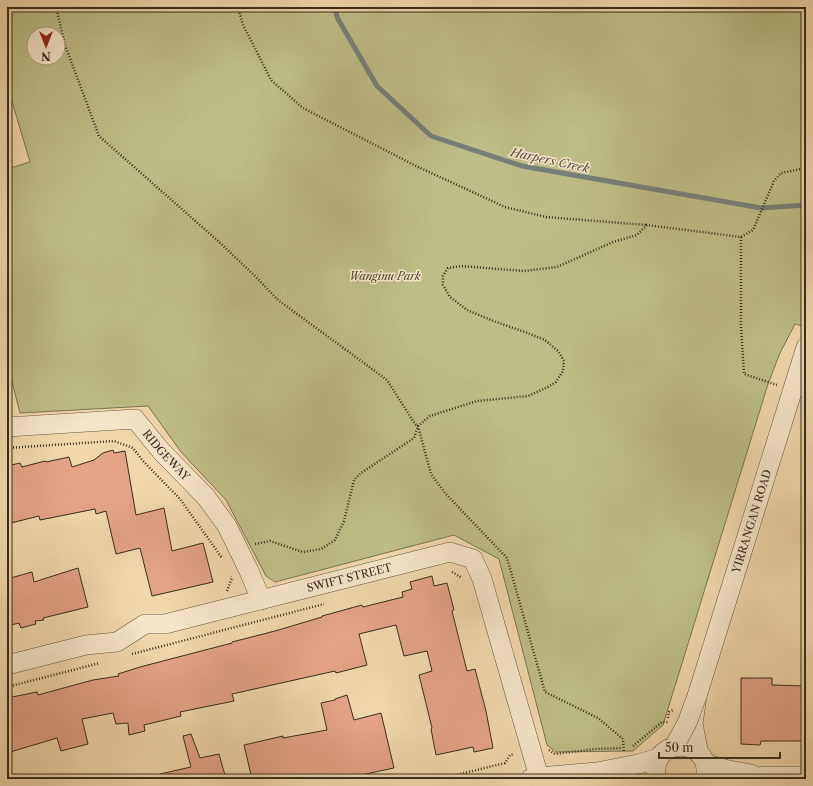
<svg xmlns="http://www.w3.org/2000/svg" width="813" height="786" font-family="'Libre Caslon Text',serif">
<style>
.green{fill:#bdbd87;stroke:#7a7552;fill-rule:evenodd}
.lines{fill:none;stroke-linecap:round;stroke-linejoin:round}
.stream{stroke:#768077;stroke-width:5}
.building{fill:#e3a387;stroke:#382d1e}
.minor-casing{stroke:#665842;stroke-width:20}
.path{stroke:#382d1e;stroke-width:2.5;stroke-dasharray:1 2;stroke-linecap:butt}
.minor{stroke:#f7e5c9;stroke-width:19}
.minor-bridge-casing{stroke:#665842;stroke-width:20;stroke-linecap:butt}
.minor-bridge{stroke:#f7e5c9;stroke-width:19}
.labels{text-anchor:middle;dominant-baseline:central;stroke-width:3;stroke-linejoin:round;paint-order:stroke}
.park-label{font-size:11px;font-style:italic;fill:#534a33;stroke:#f7e5c9}
.street-label{font-size:11px;fill:#382d1e;stroke:#f7e5c9}
.water-label{font-size:12px;font-style:italic;fill:#525043;stroke:#f7e5c9}
</style>
<rect width="100%" height="100%" fill="#f2d7ac"/>
<filter id="stains"><feTurbulence type="fractalNoise" baseFrequency=".005" numOctaves="4"/><feColorMatrix values="0 0 0 0 .2 0 0 0 0 .09 0 0 0 0 .02 0 0 0 .5 -.17"/></filter>
<radialGradient id="worn" r=".72"><stop offset=".6" stop-color="#630" stop-opacity="0"/><stop offset="1" stop-color="#630" stop-opacity=".3"/></radialGradient>
<path class="green" d="M7,7H806V327L795,324L780,353L768,384L663,725L633,751L556,752L547,745L499,559L454,535L275,582L266,576L226,500L181,452L148,406L20,413L7,362V169L30,162L8,88L7,82ZM34,34H58V58H34Z"/>
<g class="lines">
<path class="stream" d="M334,7L338,19L377,86L431,136L522,166L761,208L806,205"/>
</g>
<path class="building" d="M113,450L114,453L125,451L136,515L164,508L172,551L203,543L213,582L152,596L140,548L116,554L106,511L96,514L95,509L40,520L39,516L7,524V466L20,463L22,467L45,461L46,462L69,457L72,467L94,460L103,453Z
M78,568L88,607L43,618L44,620L35,621L36,624L21,628L19,623L7,626V579L32,572L34,582Z
M432,576L434,586L447,583L454,610L452,611L467,671L475,669L486,711L493,748L474,752L473,747L436,755L431,729L432,728L419,675L432,671L427,651L404,656L396,625L359,634L367,665L336,673L335,671L232,694L234,701L180,712L181,716L144,725L145,731L129,735L128,723L116,724L113,713L82,719L88,744L61,751L57,738L7,753V698L37,692L38,695L93,680L119,676L118,674L140,667L232,643V642L275,631L322,617V616L362,605L363,607L403,597L402,592L412,589L410,582Z
M741,678H772V685L806,686V741H761L760,745L741,744Z
M347,695L354,720L381,713L394,768L342,779H252L244,745L283,736V738L327,730L321,703L335,700V699Z
M191,734L200,758L219,754L226,779H160V774L191,767L183,736Z"/>
<g class="lines">
<g class="minor-casing">
<g id="minor">
<path id="s1" d="M7,427L135,419L162,452L206,497L227,526L249,571L261,600"/>
<path id="s2" d="M7,665L86,645L117,642L145,624H165L450,552L473,559L482,579L539,777"/>
<path id="s3" d="M699,754L693,724L697,696L806,347"/>
<path d="M706,764L728,770L751,774"/>
<path d="M530,779L539,777L597,772L638,764L659,758"/>
<path d="M657,779C655,775 656,771 656,767C660,737 706,741 706,770C707,773 705,776 705,779"/>
<path d="M737,779L766,776H806"/>
</g>
</g>
<path class="path" d="M56,7L65,45L99,136L218,241L256,277L278,300L387,380L415,424L418,426L431,474L445,493L507,558L545,692L598,718L623,739L624,751
M238,7L243,25L271,80L303,108L416,166L505,207L546,217L647,225
M741,237V327L744,374L777,385
M7,448L114,441L133,448L143,461L180,499L222,558
M255,544L270,541L303,552L321,549L335,540L344,521L354,480L361,473L414,438L418,426L430,416L477,401L528,396L546,388L556,382L563,371L564,361L558,351L545,340L525,332L496,322L467,310L450,297L443,285V276L448,268L461,266L524,271L557,267L613,242L637,235L647,225L741,237L753,230L774,181L781,173L806,168
M452,572L462,578
M227,591L232,578L231,577
M132,654L324,604
M7,687L100,663
M668,718L669,712L673,710
M633,746L662,722H668
M549,750L555,754L596,749L621,748
M440,779L505,763L510,755L514,754"/>
<use href="#minor" class="minor"/>
<g class="minor-bridge-casing">
<path id="minor-bridge" d="M674,747L687,723L697,696"/>
</g>
<use href="#minor-bridge" class="minor-bridge"/>
</g>
<g class="labels">
<g class="park-label">
<text x="385" y="276">Wanginu Park</text>
</g>
<g class="street-label">
<text stroke="none"><textPath href="#s1" startOffset="176">RIDGEWAY</textPath></text>
<text stroke="none"><textPath href="#s3" startOffset="242">YIRRANGAN ROAD</textPath></text>
<text stroke="none"><textPath href="#s2" startOffset="356">SWIFT STREET</textPath></text>
</g>
<g class="water-label">
<text transform="translate(550 160) rotate(12)">Harpers Creek</text>
</g>
</g>
<rect width="813" height="786" fill="none" stroke="#f2d7ac" stroke-width="24"/>
<rect x="8" y="8" width="797" height="770" fill="none" stroke="#382d1e" stroke-width="2"/>
<rect x="12" y="12" width="789" height="762" fill="none" stroke="#382d1e"/>
<g transform="translate(46 46) rotate(180)"><circle r="19" fill="#f7e5c9" stroke="#ab9b85"/>
<path d="M0-3L7 15L0 10L-7 15Z" fill="#8f2418"/>
<text y="-6" font-size="11" font-weight="bold" text-anchor="middle" fill="#382d1e">N</text>
</g>
<path d="M659 752v6h121v-6" fill="none" stroke="#382d1e" stroke-width="2"/>
<text x="665" y="752" font-size="12" fill="#382d1e" stroke="#f7e5c9" stroke-width="3" paint-order="stroke">50 m</text>
<rect width="100%" height="100%" filter="url(#stains)"/>
<rect width="100%" height="100%" fill="url(#worn)"/>
</svg>
